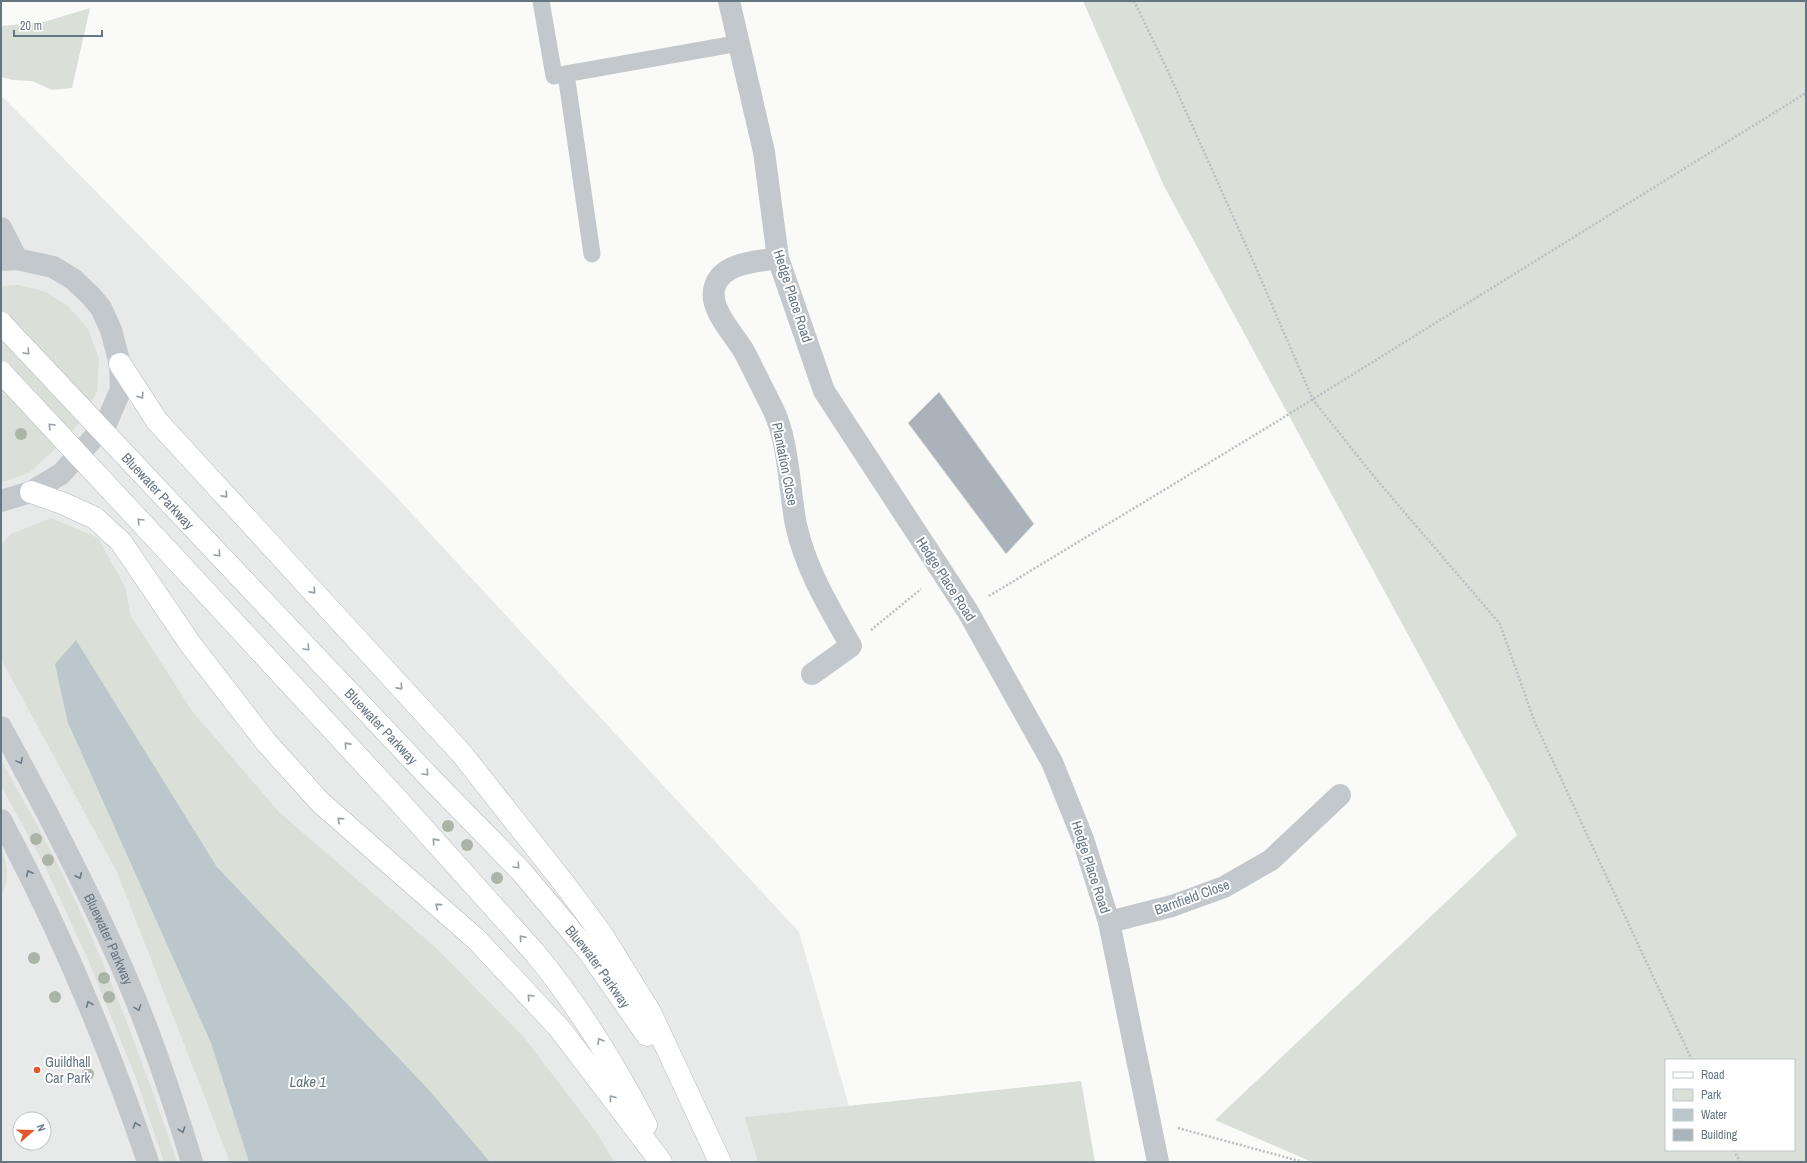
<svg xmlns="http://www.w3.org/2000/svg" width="1807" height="1163" font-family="'Archivo Narrow',sans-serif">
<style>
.built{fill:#e8e9e9;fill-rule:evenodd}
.green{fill:#dadfd7;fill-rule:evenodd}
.water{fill:#bbc7cb}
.building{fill:#aab3b9;stroke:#dcdcda}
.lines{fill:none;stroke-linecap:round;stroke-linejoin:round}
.secondary-casing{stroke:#b3babf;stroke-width:23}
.path{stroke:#bbbfc2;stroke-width:2.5;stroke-dasharray:2 2;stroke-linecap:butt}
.lane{stroke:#c3c8cc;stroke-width:17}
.street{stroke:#c3c8cc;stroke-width:22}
.secondary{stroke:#fff;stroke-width:22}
.secondary-bridge-casing{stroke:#b3babf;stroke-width:23;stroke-linecap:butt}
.secondary-bridge{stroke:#fff;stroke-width:22}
.tree{fill:#aab4a7}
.oneway{stroke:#939fa8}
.oneway2{stroke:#6a7a87}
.poi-dot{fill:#e4572e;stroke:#fff;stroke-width:1.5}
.labels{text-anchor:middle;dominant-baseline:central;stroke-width:4;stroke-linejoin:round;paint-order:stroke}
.street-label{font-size:14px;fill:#657683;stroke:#fff}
.poi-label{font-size:14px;fill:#657683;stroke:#fff;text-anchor:start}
.water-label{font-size:15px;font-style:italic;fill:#60757c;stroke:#fff}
</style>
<rect width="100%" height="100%" fill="#fafaf8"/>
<path class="built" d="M1,95L388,488L799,932L865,1162H1ZM20,1119H44V1143H20Z"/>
<path class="green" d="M1083,1H1806V1162H1312L1215,1120L1517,835L1164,186ZM1666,1060H1794V1150H1666Z
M90,8L72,88L52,90L32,81L13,80L1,77V26L44,22Z
M18,285L46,292L68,306L88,329L99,359L97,392L82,420L54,450L30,472L1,483V286Z
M51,518L98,538L125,587L131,616L192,711L279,812L436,948L523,1036L597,1133L614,1162H490L429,1090L217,867L76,640L68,723L211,1043L249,1162H230L117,872L1,659V545L11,534Z
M1,760C19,793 38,825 55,859C104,956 142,1059 177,1162H164L136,1078L89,962L44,864L1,786Z
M1,847C7,863 11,879 1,895Z
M1081,1081L1095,1162H758L745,1117Z"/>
<path class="water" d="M76,640L217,867L429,1090L490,1162H249L211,1043L68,723L55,664Z"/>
<path class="building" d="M939,392L1034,524L1006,554L908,423Z"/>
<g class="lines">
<g class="secondary-casing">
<g id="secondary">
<path d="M120,364L157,421L462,754L566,886L601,933L650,1012L720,1162"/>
<path d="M31,492L62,503L95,518L121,542L191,645L266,742L320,802L477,940L560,1029L661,1162"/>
<path id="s2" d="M191,525L433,781L520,870L589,952L647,1035"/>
<path d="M166,549L396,798L535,953C580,1008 614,1063 646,1125"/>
</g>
</g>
<path class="path" d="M1134,1L1166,67L1257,270L1313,400L1376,479L1500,624L1535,723L1692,1060
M989,596L1268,427L1806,93
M871,630L921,589
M1178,1128L1303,1162
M1734,1150L1740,1162"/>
<path class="lane" d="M541,1L554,76L740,43
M566,74L592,254"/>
<g class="street">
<path d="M729,1L764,152L778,258L824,391L967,610L1052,762L1083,839L1109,922L1158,1162"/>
<path d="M1,228L17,259"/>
<path d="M778,258C757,262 723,262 715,286C707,308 735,335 745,353C754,371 763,389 772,407C789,440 789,489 796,525C806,570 829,607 851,646L812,674"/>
<path d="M1,260L17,259L53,267L73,279L91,296L101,308L111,330L120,364L121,389L106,424L61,474L31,492L1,501"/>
<path id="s1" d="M1,727C46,809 90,893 127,979C153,1039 173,1100 192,1162"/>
<path d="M1,820C60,930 108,1044 148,1162"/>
<path d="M1109,922L1172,906L1224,887L1271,860L1340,795"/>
</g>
<use href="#secondary" class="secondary"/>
<g class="secondary-bridge-casing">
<path id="secondary-bridge" d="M1,323L191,525
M1,372L166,549"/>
</g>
<use href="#secondary-bridge" class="secondary-bridge"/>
</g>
<g class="tree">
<circle cx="21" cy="434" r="6"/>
<circle cx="448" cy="826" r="6"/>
<circle cx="36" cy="839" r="6"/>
<circle cx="467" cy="845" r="6"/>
<circle cx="48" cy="860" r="6"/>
<circle cx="497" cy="878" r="6"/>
<circle cx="34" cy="958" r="6"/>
<circle cx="104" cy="978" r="6"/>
<circle cx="55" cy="997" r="6"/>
<circle cx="109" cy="997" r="6"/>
<circle cx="88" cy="1074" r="6"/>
</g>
<defs><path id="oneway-chevron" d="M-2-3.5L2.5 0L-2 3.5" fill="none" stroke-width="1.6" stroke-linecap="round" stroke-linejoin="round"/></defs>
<g class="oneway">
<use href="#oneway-chevron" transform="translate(27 352) rotate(47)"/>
<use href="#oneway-chevron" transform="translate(141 396) rotate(57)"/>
<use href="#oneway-chevron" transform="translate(51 426) rotate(-133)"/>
<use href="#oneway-chevron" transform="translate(225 495) rotate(48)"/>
<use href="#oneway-chevron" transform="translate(140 521) rotate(-133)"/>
<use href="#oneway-chevron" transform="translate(218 554) rotate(47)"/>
<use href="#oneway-chevron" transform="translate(313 591) rotate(48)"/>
<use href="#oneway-chevron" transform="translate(307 648) rotate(47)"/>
<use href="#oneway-chevron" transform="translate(400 687) rotate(48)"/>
<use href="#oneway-chevron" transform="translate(347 745) rotate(-132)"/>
<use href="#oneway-chevron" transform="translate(426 773) rotate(47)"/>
<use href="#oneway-chevron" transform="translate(340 820) rotate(-138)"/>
<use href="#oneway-chevron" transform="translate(435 841) rotate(-132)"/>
<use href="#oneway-chevron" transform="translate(517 866) rotate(47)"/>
<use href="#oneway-chevron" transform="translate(438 906) rotate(-139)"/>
<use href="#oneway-chevron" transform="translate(522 938) rotate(-131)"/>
<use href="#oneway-chevron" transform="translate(530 997) rotate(-133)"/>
<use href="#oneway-chevron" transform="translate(600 1041) rotate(-121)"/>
<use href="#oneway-chevron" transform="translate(612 1098) rotate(-127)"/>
</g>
<g class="oneway2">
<use href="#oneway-chevron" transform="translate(20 761) rotate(62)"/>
<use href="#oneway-chevron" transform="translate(29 873) rotate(-117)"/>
<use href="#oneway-chevron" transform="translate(79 876) rotate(65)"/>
<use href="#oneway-chevron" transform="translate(89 1004) rotate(-112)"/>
<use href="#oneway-chevron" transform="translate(138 1008) rotate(69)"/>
<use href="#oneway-chevron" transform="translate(136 1125) rotate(-109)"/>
<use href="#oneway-chevron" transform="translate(182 1130) rotate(73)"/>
</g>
<circle class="poi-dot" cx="37" cy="1070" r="4"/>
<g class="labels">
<g class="street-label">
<text transform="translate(793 296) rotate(72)">Hedge Place Road</text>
<text transform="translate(785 464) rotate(79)">Plantation Close</text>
<text transform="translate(158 491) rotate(47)">Bluewater Parkway</text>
<text transform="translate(946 579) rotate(57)">Hedge Place Road</text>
<text stroke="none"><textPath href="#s2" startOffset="277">Bluewater Parkway</textPath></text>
<text transform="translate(1091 867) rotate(72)">Hedge Place Road</text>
<text transform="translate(1192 897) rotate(-20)">Barnfield Close</text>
<text stroke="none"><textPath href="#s1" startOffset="238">Bluewater Parkway</textPath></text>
<text stroke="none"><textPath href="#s2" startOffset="601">Bluewater Parkway</textPath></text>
</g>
<g class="poi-label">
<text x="45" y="1062">Guildhall<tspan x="45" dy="16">Car Park</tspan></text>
</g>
<g class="water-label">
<text x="308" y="1081">Lake 1</text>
</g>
</g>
<rect width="1807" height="1163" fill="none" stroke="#657683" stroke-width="4"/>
<rect x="1665" y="1059" width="130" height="92" fill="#ffffff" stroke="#c1c8cd"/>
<rect x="1673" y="1072" width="20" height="6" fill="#ffffff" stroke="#c1c8cd"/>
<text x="1701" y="1079" font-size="12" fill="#657683">Road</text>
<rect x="1673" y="1089" width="20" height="12" fill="#dadfd7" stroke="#c1c8cd"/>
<text x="1701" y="1099" font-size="12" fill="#657683">Park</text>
<rect x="1673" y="1109" width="20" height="12" fill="#bbc7cb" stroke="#c1c8cd"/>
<text x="1701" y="1119" font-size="12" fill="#657683">Water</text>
<rect x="1673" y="1129" width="20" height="12" fill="#aab3b9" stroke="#c1c8cd"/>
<text x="1701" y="1139" font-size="12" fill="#657683">Building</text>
<g transform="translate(32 1131) rotate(70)"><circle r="19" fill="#ffffff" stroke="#c1c8cd"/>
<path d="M0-3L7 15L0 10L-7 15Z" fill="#e4572e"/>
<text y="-6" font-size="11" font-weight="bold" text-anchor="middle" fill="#657683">N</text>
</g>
<path d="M14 30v6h88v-6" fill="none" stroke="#657683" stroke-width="2"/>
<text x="20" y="30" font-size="12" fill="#657683" stroke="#ffffff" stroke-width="3" paint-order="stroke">20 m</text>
</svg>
